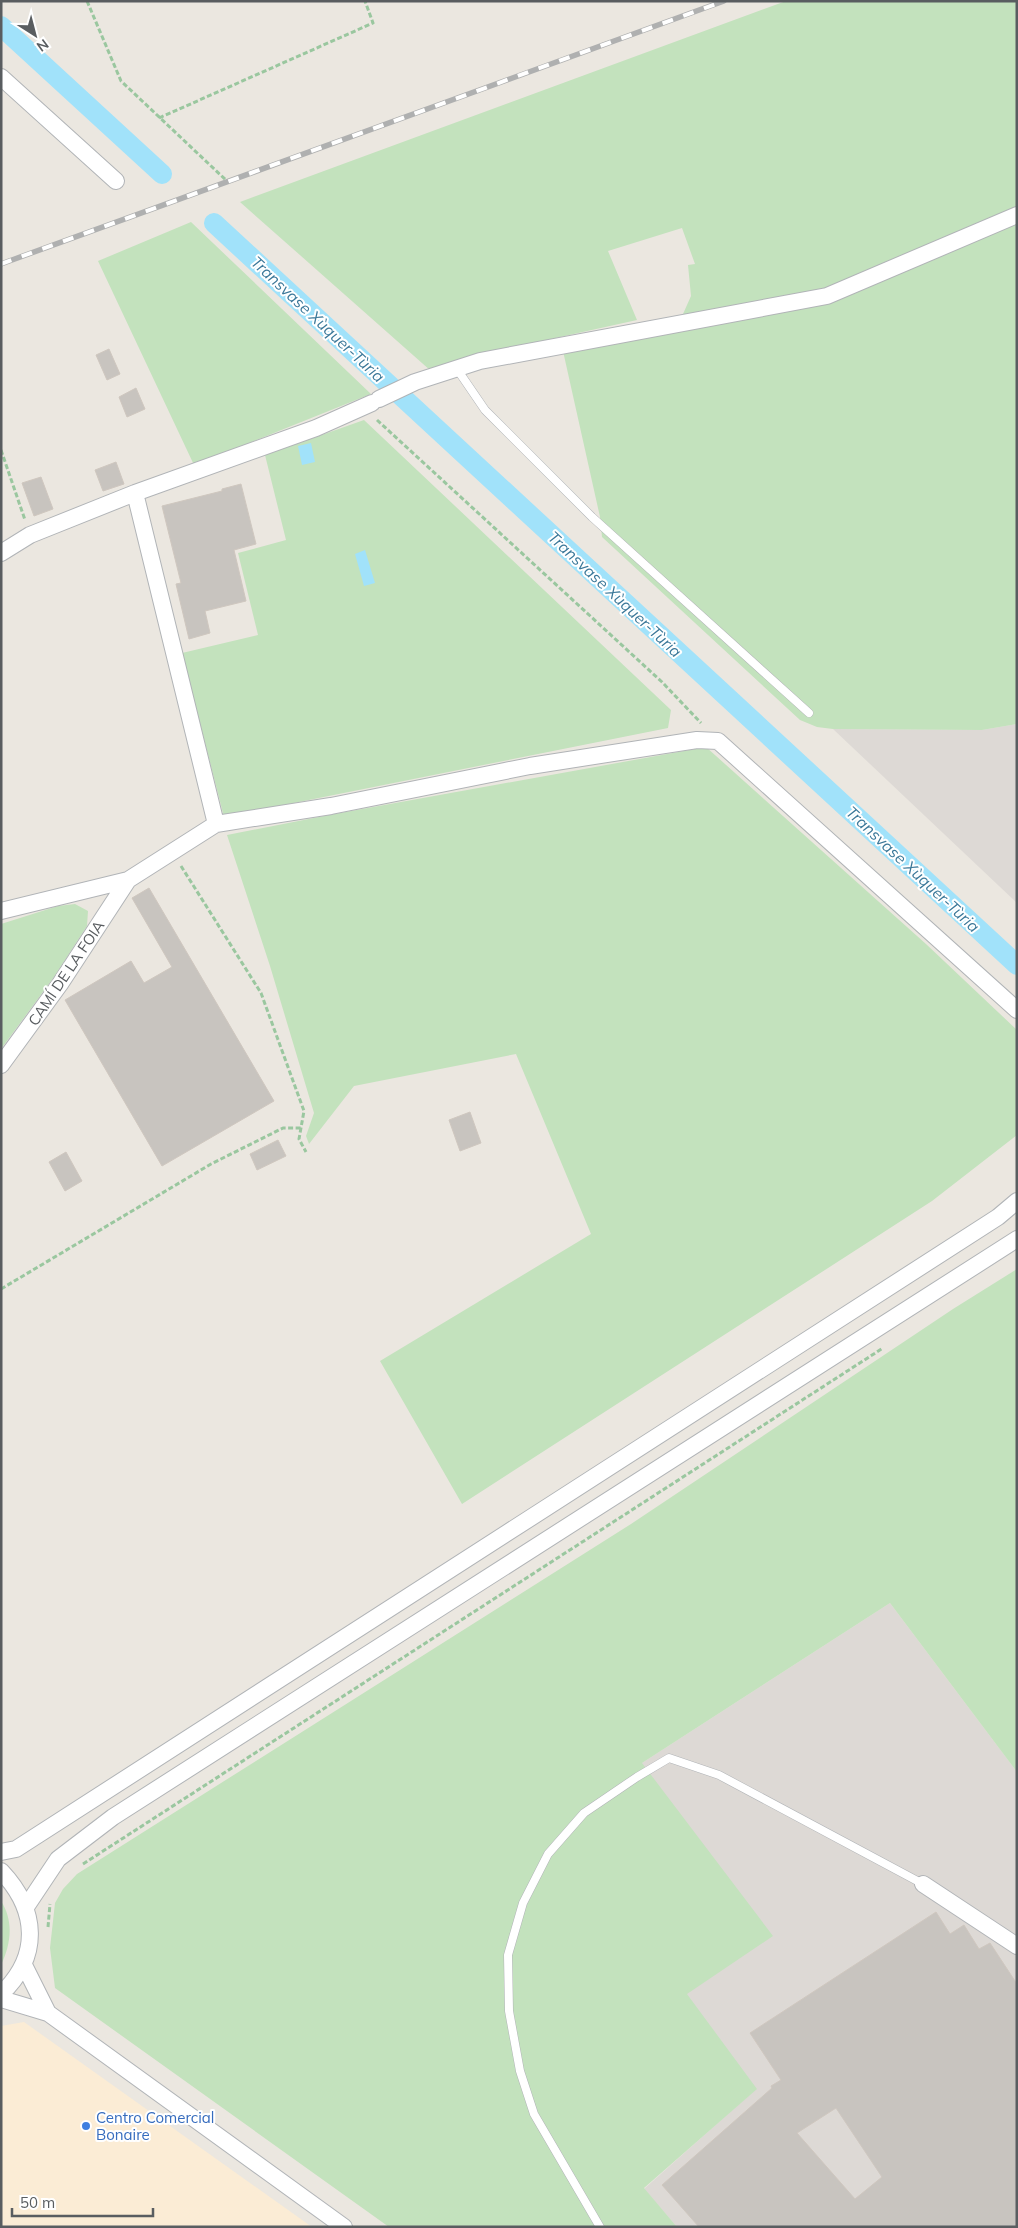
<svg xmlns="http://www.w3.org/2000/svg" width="1018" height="2228" font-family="Mulish,sans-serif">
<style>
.commercial{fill:#fbecd5}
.industrial{fill:#ddd9d5}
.green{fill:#c3e2bd}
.water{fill:#a1e2fa}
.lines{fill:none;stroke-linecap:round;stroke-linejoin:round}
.canal{stroke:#a1e2fa;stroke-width:20}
.building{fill:#c8c4bf;stroke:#cfc7bf;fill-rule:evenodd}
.service-casing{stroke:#b1b4b7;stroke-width:9}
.minor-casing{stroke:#b1b4b7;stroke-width:18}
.path{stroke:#9ac79f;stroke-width:3;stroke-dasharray:5 2.5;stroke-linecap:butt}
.service{stroke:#fff;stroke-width:8}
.minor{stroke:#fff;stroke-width:16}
.rail-casing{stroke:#afb0b0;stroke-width:5.5}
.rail{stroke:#fff;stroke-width:4;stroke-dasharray:11;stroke-linecap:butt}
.shop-dot{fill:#3f7fe0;stroke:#fff;stroke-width:2}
.labels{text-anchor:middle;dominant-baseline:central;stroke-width:4;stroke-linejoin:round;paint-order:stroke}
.street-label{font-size:15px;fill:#595d60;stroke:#fff}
.shop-label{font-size:15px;fill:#366cbe;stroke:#fff;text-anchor:start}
.water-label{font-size:16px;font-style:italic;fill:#3b7899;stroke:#fff}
</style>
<rect width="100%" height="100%" fill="#ebe7e0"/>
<path class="commercial" d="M24,2022L312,2227H1V2026Z"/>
<path class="industrial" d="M1017,724V903L833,729L982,730Z
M890,1603L1017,1772V2227H677L644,2189L756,2089L686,1994L642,1763Z"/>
<path class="green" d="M786,1H1017V724L982,730L833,729L817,727L800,720L602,537L600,517L563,351L686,325L683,314L691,296L688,265L695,264L682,228L608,251L637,320L488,353L431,371L240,202Z
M191,222L371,394L194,465L98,261Z
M364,420L671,710L668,728L224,817L182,653L258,635L238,553L286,540L265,455Z
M706,747L926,944L1017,1030V1135L932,1201L462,1504L380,1361L591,1234L516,1054L354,1086L309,1144L306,1136L314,1113L270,966L227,835L329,815Z
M75,904L88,911L87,926L54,977L1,1049V924L58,906Z
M1017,1269V1772L890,1603L642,1763L773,1936L687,1994L757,2089L644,2188L677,2227H389L55,1988L50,1948L55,1903L63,1889L77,1874L631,1524L953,1309Z
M1,1901C14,1921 11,1944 1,1965Z"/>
<path class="water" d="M311,443L315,462L302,465L298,446Z
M365,550L375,583L364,586L355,554Z"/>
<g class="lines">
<path class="canal" d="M1,26L162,174
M214,223L1017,965"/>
</g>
<path class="building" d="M109,349L120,374L107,380L96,355Z
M136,388L145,409L127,417L119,397Z
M116,462L124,484L103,491L95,470Z
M41,477L53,509L34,516L22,483Z
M241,484L256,544L234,550L246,601L205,611L210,633L189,639L176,584L181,583L162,506L222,491V489Z
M149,888L274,1101L162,1166L65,1000L131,961L144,983L172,967L132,898Z
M470,1112L481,1143L460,1151L449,1120Z
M278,1140L286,1156L257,1170L250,1154Z
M66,1152L82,1181L65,1191L49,1162Z
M936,1912L950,1934L964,1925L979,1949L990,1943L1017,1984V2227H699L662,2185L772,2088L771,2086L781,2080L750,2033ZM836,2108L882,2177L855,2199L797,2133Z"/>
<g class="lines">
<g class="service-casing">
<path id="service" d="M457,369L485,410L592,517L809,713
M600,2227L534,2114L520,2071L509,2011L508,1955L523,1903L548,1854L584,1813L637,1777L669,1758L719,1775L923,1884"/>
</g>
<g class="minor-casing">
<path id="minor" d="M1,77L116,181
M379,399L415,382L480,361L827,296L1017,215
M1,553L30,535L135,493
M216,824L135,493L316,428L372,403
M1,911L128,880L216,824L331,806L530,766L697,740L718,741L1017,1010
M1,1065L60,984L128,880
M1,1852L16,1849L998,1217L1017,1201
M1,1871C38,1910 41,1956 1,1994
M923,1884L1017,1946
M26,1907L58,1859L113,1817L1017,1239
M24,1965L48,2013
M1,1999L48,2013L344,2227"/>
</g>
<path class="path" d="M87,1L121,81L228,182
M159,118L373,23L365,1
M377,420L662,682L701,723
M1,450L25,520
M181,866L261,993L304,1111L299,1139L306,1152
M1,1289L211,1164L283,1128H301
M83,1864L883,1348
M48,1927L50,1904"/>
<use href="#service" class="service"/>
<use href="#minor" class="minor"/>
<g class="rail-casing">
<path id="rail" d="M1,264L724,1"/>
</g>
<use href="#rail" class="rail"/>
</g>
<circle class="shop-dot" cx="86" cy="2126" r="5"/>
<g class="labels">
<g class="street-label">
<text transform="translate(66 973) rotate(-56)">CAMÍ DE LA FOIA</text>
</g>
<g class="shop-label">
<text x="96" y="2117">Centro Comercial<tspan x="96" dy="17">Bonaire</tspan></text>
</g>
<g class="water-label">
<text transform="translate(318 319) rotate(43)">Transvase Xùquer-Tùria</text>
<text transform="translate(615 594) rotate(43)">Transvase Xùquer-Tùria</text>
<text transform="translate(913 869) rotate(43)">Transvase Xùquer-Tùria</text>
</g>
</g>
<rect width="1018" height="2228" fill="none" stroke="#595d60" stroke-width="5"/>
<g transform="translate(35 35) rotate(144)" stroke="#ffffff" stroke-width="4" paint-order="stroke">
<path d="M0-4L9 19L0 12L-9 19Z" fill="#595d60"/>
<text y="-8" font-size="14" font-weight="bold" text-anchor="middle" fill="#595d60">N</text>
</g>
<path d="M12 2208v8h141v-8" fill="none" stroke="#595d60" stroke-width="2.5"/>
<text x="20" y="2208" font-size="15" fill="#595d60" stroke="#ffffff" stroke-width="4" paint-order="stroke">50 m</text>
</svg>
